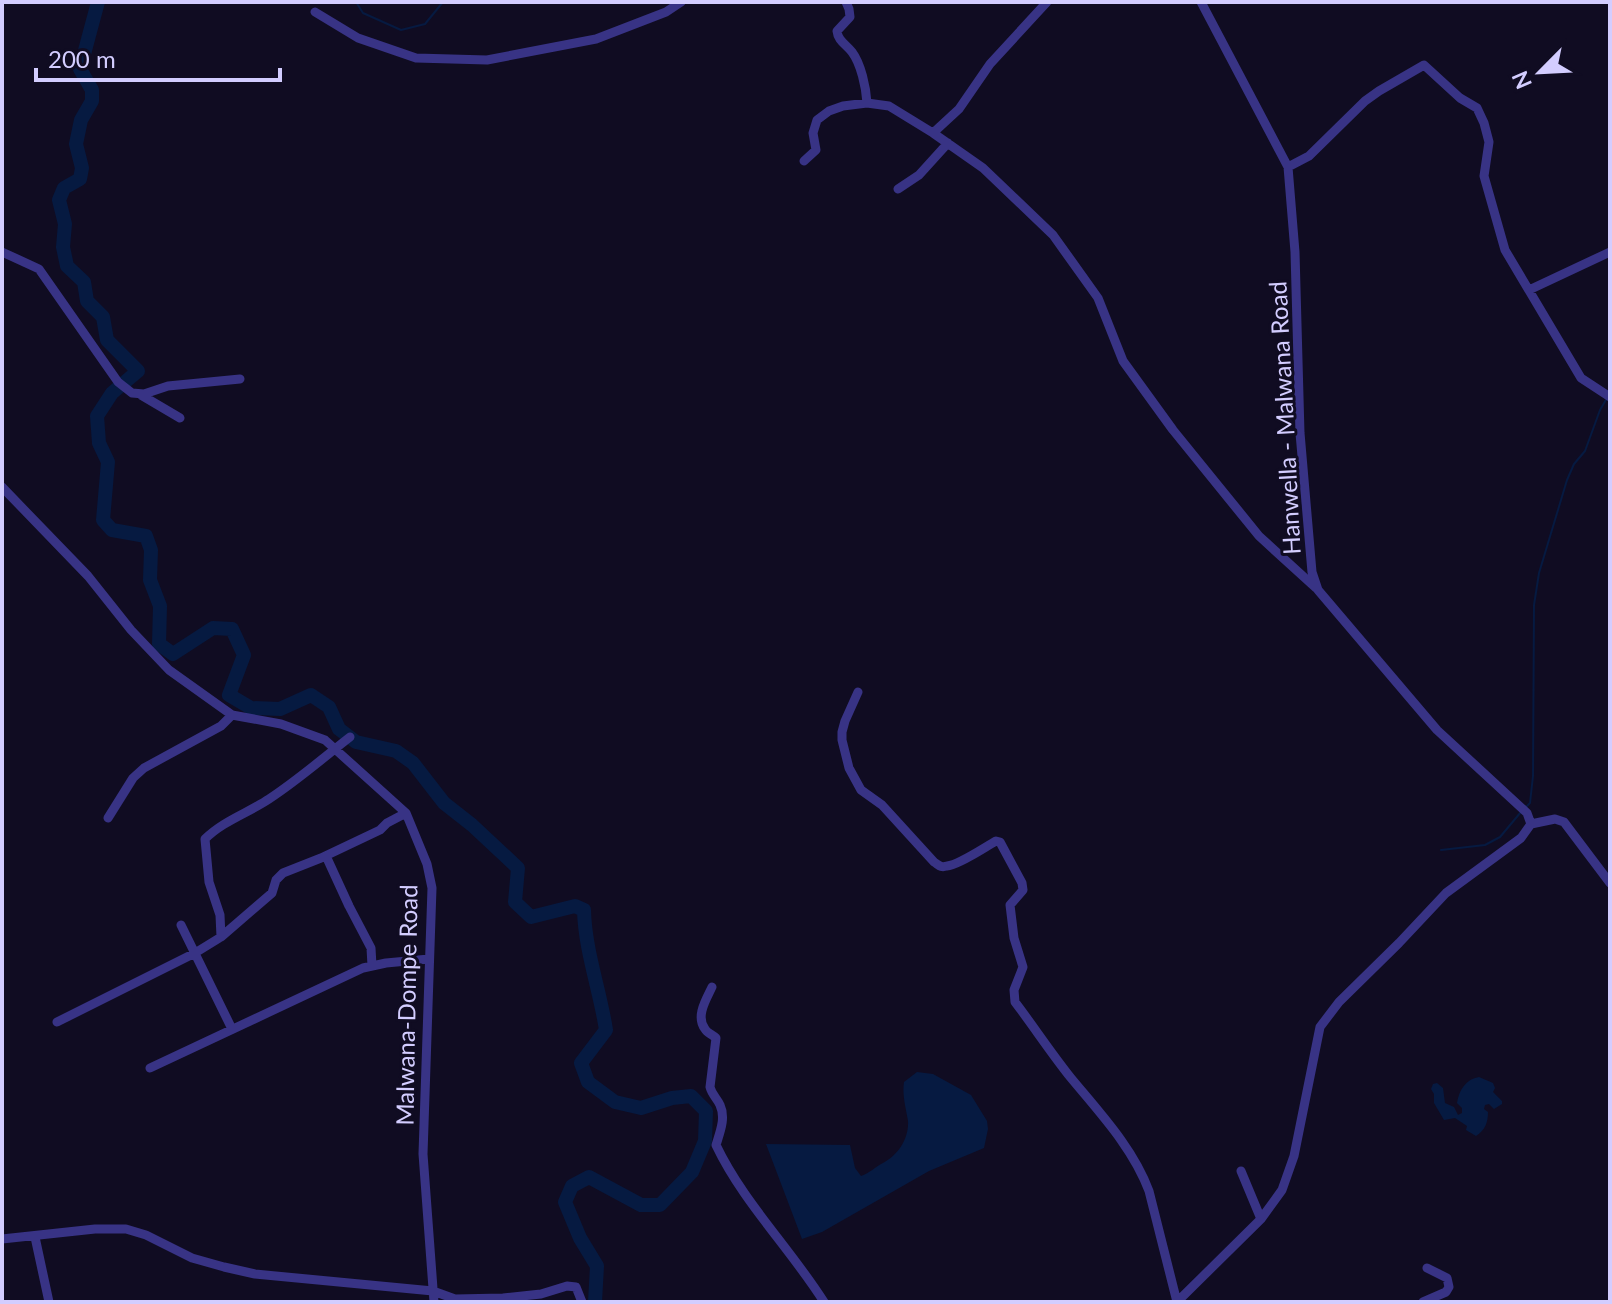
<svg xmlns="http://www.w3.org/2000/svg" width="1612" height="1304" font-family="Lato,sans-serif">
<style>
.water{fill:#061a41}
.lines{fill:none;stroke-linecap:round;stroke-linejoin:round}
.stream{stroke:#061a41;stroke-width:2}
.river{stroke:#061a41;stroke-width:14}
.minor{stroke:#383385;stroke-width:9}
.labels{text-anchor:middle;dominant-baseline:central;stroke-width:6;stroke-linejoin:round;paint-order:stroke}
.street-label{font-size:24px;fill:#d3cdff;stroke:#100c22}
</style>
<rect width="100%" height="100%" fill="#100c22"/>
<path class="water" d="M917,1072L933,1074L971,1095L987,1121L988,1129L984,1148L929,1171L822,1232L802,1239L766,1144L850,1145L855,1168L861,1176C870,1173 875,1167 883,1163C898,1155 909,1139 908,1121C906,1108 902,1096 904,1082Z
M1479,1077L1493,1083L1495,1088L1493,1092L1502,1101V1104L1494,1109L1489,1104L1485,1105L1484,1109L1488,1112C1488,1123 1485,1130 1476,1136L1466,1130L1467,1126L1455,1118L1444,1120L1434,1103V1094L1431,1089L1433,1084L1437,1083L1443,1088L1445,1103L1454,1107L1458,1115L1462,1113V1108L1457,1103C1459,1090 1466,1079 1479,1077Z"/>
<g class="lines">
<path class="stream" d="M356,2L363,13L401,30L425,24L443,2
M1526,807L1530,803L1533,776L1534,605L1539,573L1567,480L1574,464L1585,451L1600,410L1607,398
M1441,850L1485,845L1500,837L1521,812"/>
<path class="river" d="M98,2L80,69L92,90V101L81,120L76,144L82,168L80,179L64,188L59,200L65,224L63,247L67,266L84,282L87,301L103,317L107,340L138,371L112,393L97,416L99,443L108,462L103,520L112,530L146,536L151,550L150,580L160,606L159,644L173,654L213,628L232,629L244,655L229,695L251,708L280,709L311,695L329,707L339,729L356,742L396,751L413,763L444,803L472,825L518,868L515,902L531,917L575,906L584,910C585,951 600,990 606,1030L581,1063L588,1082L615,1102L641,1108L672,1098L691,1096L706,1111L705,1141L692,1172L660,1205H641L589,1177L572,1186L565,1202L580,1238L597,1266L595,1302"/>
<path class="minor" d="M846,2L849,9L850,17L837,31C838,41 846,44 852,52C861,64 866,87 867,103
M315,12L358,38L416,58L487,60L596,39L666,12L681,2
M933,133L959,109L990,64L1047,2
M804,161L816,150L813,133L817,120L829,111L843,106L867,103L889,106L933,133L983,168L1053,235L1098,298L1123,361L1173,430L1259,536L1316,588
M1288,167L1309,156L1365,101L1379,91L1424,65L1460,98L1477,108L1484,123L1489,142L1484,176L1505,250L1581,378L1610,397
M898,189L919,175L948,143
M2,252L39,269L118,382L132,393L144,394L168,386L240,379
M1529,290L1610,252
M141,395L180,418
M2,487L88,576L131,630L169,670L232,715L281,724L325,740L406,813L427,864L432,888L423,1154L434,1302
M858,692L845,721L842,732V740L849,768L861,790L882,805L934,862C939,865 940,868 947,866C959,865 985,847 996,841L1000,842L1022,883L1023,890L1010,905L1014,938L1023,967L1014,990L1015,1002C1034,1027 1051,1053 1071,1078C1100,1113 1133,1148 1149,1191L1177,1302
M108,818L133,778L144,768L221,726L232,715
M1531,824L1555,819L1564,822L1610,883
M326,856L349,906L371,948L372,966
M181,925L232,1029
M221,937L272,893L276,880L283,873L321,858L380,830L387,823L406,813
M712,987C707,998 695,1016 705,1029C707,1033 712,1034 716,1038L710,1087C712,1095 717,1098 720,1105C726,1118 720,1132 716,1145C743,1202 790,1248 824,1302
M57,1022L195,953L221,937L220,915L209,882L205,839C223,821 248,813 269,799C298,780 323,758 350,737
M150,1068L363,968L386,963L429,959
M1241,1171L1261,1219
M35,1237L49,1302
M2,1239L95,1229H126L146,1235L192,1258L224,1267L255,1274L433,1291L455,1299L503,1298L541,1294L567,1286L576,1287L582,1302
M1177,1302L1261,1219L1282,1190L1294,1156L1320,1027L1339,1002L1399,943L1446,893L1521,838L1531,824L1527,813L1437,730L1318,590L1312,572L1300,433L1295,252L1288,167L1201,2
M1423,1302L1446,1292L1449,1287L1447,1278L1427,1268"/>
</g>
<g class="labels">
<g class="street-label">
<text transform="translate(1284 418) rotate(-93)">Hanwella - Malwana Road</text>
<text transform="translate(406 1005) rotate(-89)">Malwana-Dompe Road</text>
</g>
</g>
<rect width="1612" height="1304" fill="none" stroke="#d3cdff" stroke-width="8"/>
<g transform="translate(1540 72) rotate(246)" stroke="#100c22" stroke-width="6" paint-order="stroke">
<path d="M0-6L14 30L0 20L-14 30Z" fill="#d3cdff"/>
<text y="-12" font-size="22" font-weight="bold" text-anchor="middle" fill="#d3cdff">N</text>
</g>
<path d="M36 68v12h244v-12" fill="none" stroke="#d3cdff" stroke-width="4"/>
<text x="48" y="68" font-size="24" fill="#d3cdff" stroke="#100c22" stroke-width="6" paint-order="stroke">200 m</text>
</svg>
